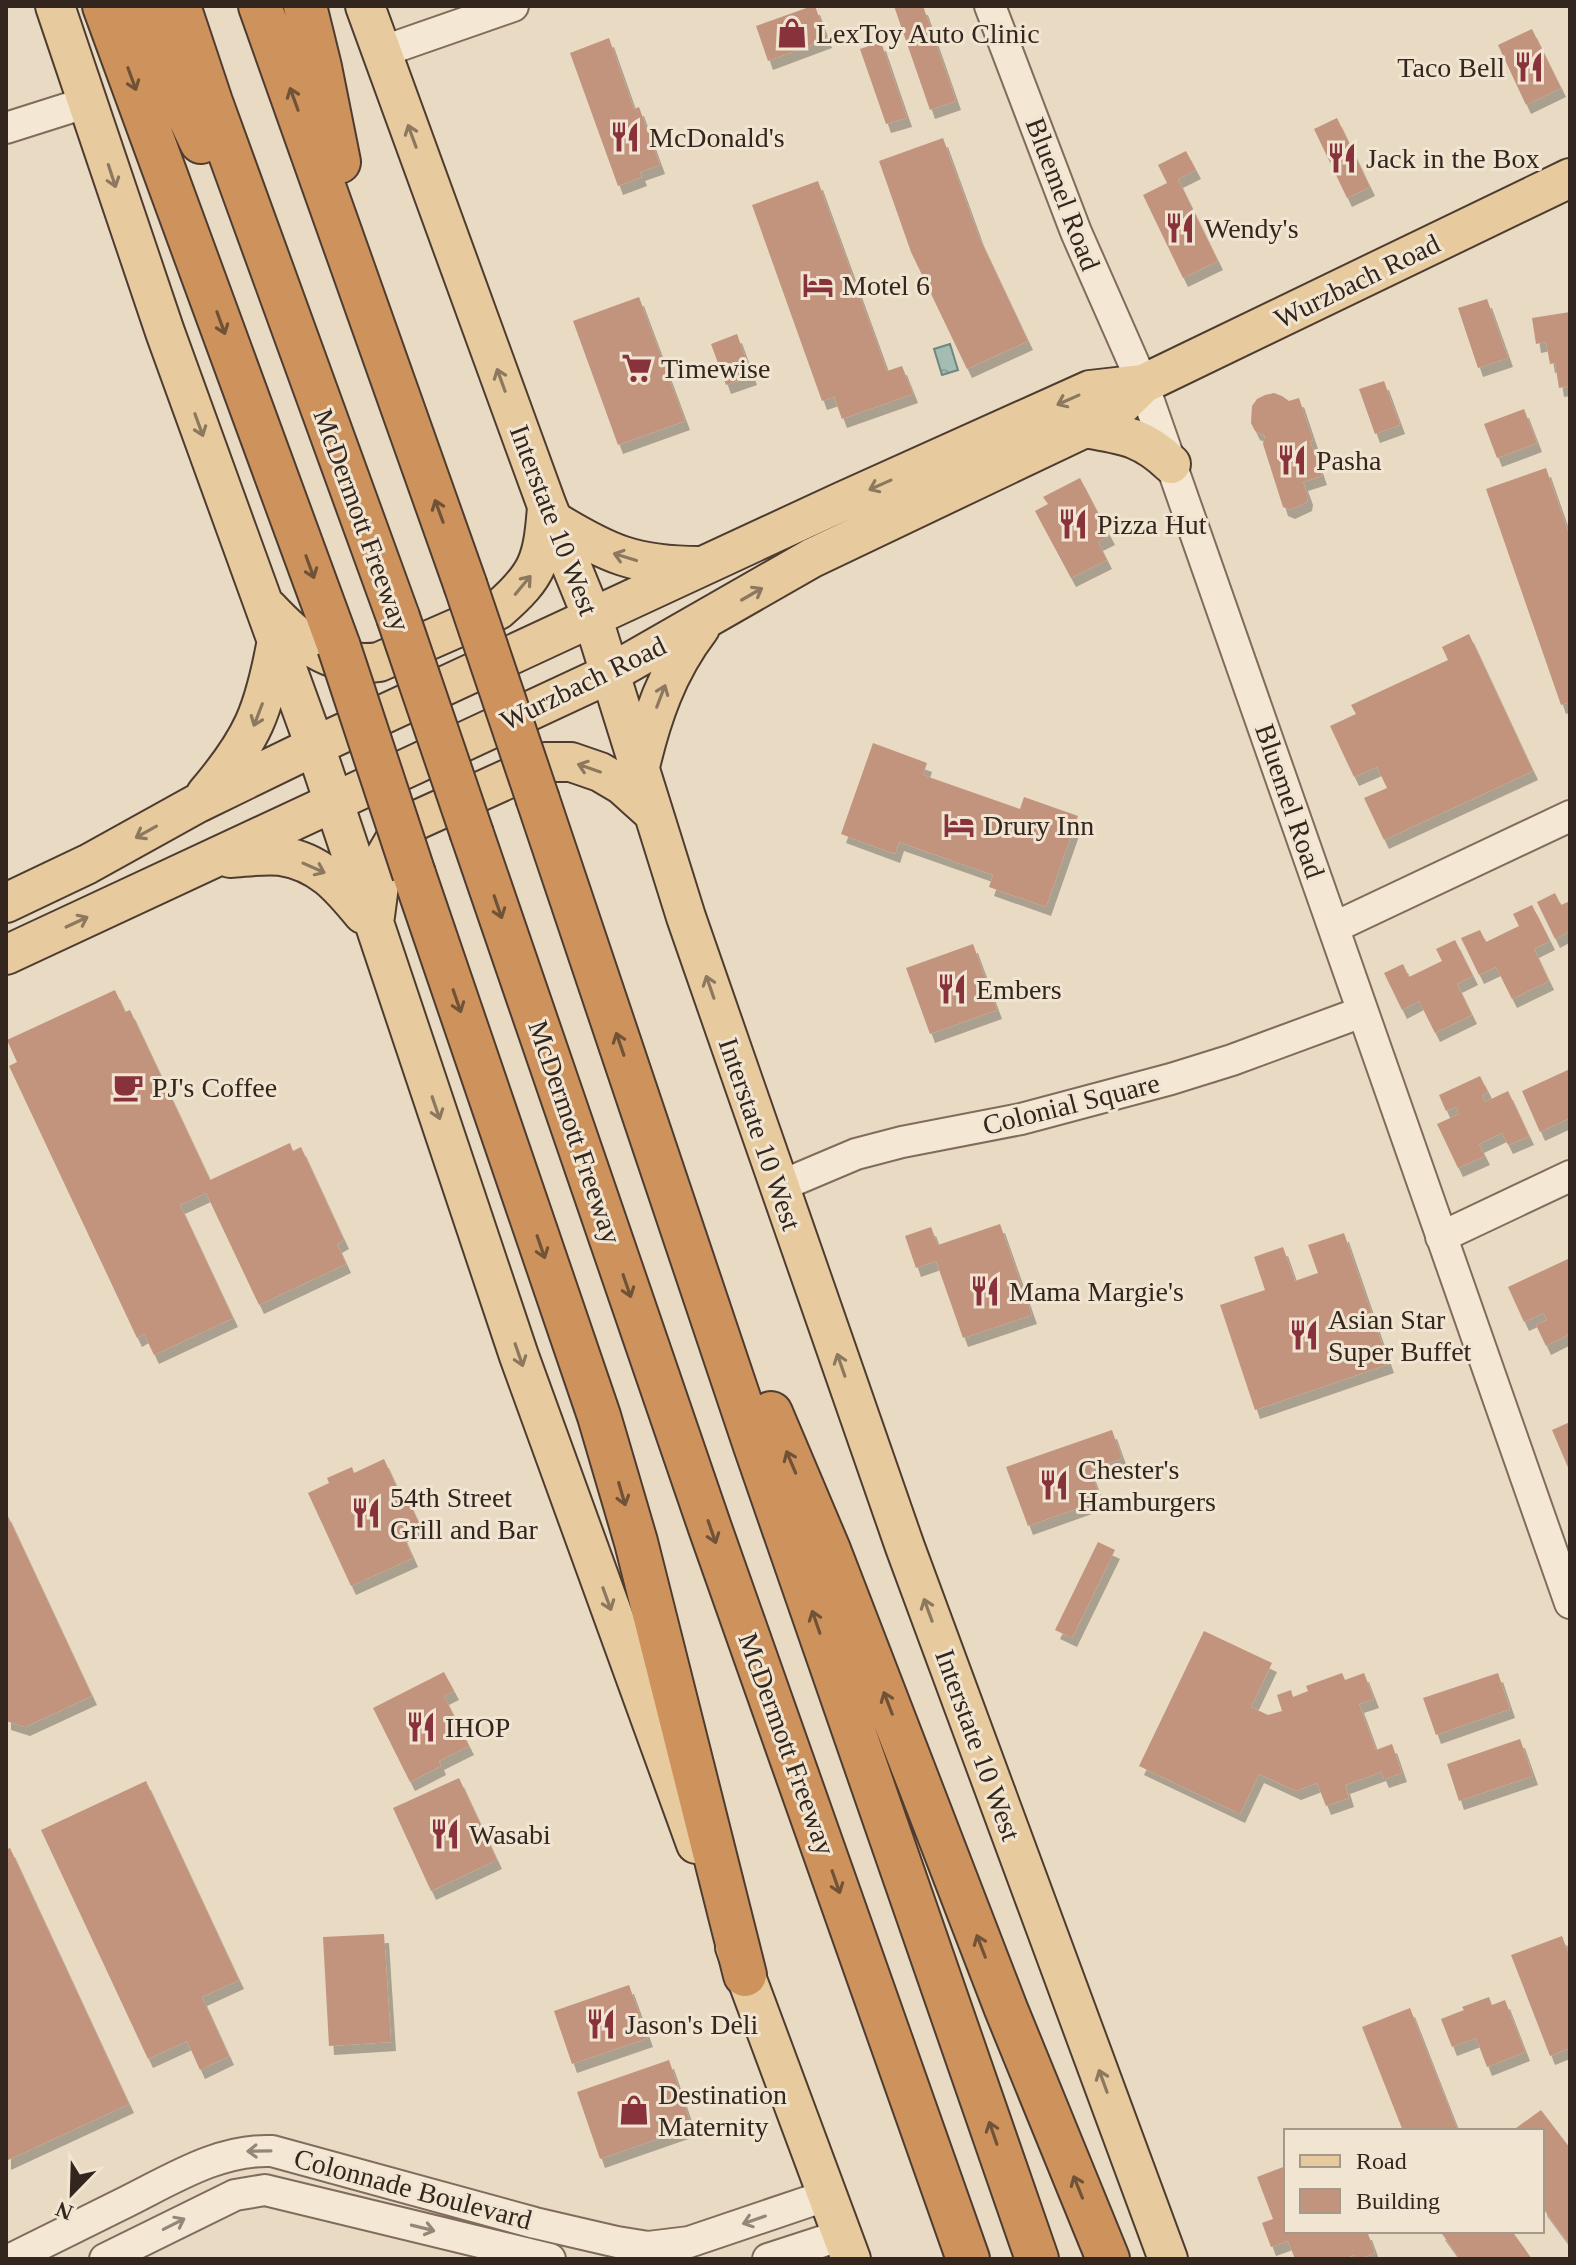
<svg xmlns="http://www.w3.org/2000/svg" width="1576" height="2265" font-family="'Times New Roman',serif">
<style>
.water{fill:url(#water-ripples);stroke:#6d887f;stroke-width:2}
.building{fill:#c2947d;filter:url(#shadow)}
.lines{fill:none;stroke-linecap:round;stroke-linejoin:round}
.minor-casing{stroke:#806c5c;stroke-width:34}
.major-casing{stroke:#4e3c30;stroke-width:42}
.highway-casing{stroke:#4e3c30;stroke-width:46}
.minor{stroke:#f4e8d5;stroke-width:30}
.major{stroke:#e7cb9f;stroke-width:38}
.highway{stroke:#ce935d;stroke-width:42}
.highway-bridge-casing{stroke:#4e3c30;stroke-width:46;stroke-linecap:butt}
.highway-bridge{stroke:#ce935d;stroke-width:42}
.oneway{stroke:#705237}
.oneway2{stroke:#8c785e}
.oneway3{stroke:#93877a}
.labels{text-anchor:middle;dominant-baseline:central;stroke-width:6;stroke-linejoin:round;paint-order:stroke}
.poi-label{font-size:28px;fill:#32261e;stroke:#f1e5d2;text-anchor:start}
.street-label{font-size:28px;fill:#32261e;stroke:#f1e5d2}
</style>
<defs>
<pattern id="water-ripples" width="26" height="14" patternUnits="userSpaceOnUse" patternTransform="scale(2)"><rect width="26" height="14" fill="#a5bcb3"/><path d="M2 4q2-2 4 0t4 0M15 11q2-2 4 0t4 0" fill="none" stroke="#8ea19a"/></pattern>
<filter id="shadow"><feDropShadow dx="5" dy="9" stdDeviation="0" flood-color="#0004"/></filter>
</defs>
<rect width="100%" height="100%" fill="#e8dac3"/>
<path class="water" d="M950,344L958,370L942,375L934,349Z"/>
<path class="building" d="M812,6H815L827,39L768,61L756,26Z
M894,6H923L956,101L930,110Z
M1532,29L1561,88L1526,105L1498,45Z
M609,38L634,109L639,107L660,165L640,172L642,177L618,186L570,53Z
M881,42L907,118L886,124L860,49Z
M1337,118L1370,187L1347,198L1314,129Z
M943,138L979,237L1028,341L967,369L911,252L879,161Z
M1186,151L1196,170L1178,179L1218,261L1183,278L1143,195L1167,183L1158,165Z
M818,181L887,371L902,366L913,394L842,419L834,397L822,401L752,205Z
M639,297L685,421L618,445L573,321Z
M1487,299L1508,358L1478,368L1458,308Z
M1570,312V386L1559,388L1555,363L1550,364L1546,342L1536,344L1532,318Z
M737,334L752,376L726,385L711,344Z
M1384,381L1400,425L1375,434L1359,389Z
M1274,393L1282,396L1289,401L1299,398L1313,440L1310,441L1322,476L1303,482L1308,496L1307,502L1290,510L1283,507L1263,444L1265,436L1255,431L1251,423L1252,406L1257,399L1265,395Z
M1524,409L1537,443L1497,458L1484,424Z
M1546,468L1570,537V702L1561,705L1486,489Z
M1080,478L1110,536L1098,542L1107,560L1071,578L1035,511L1048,504L1043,497Z
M1469,634L1533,771L1384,840L1364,798L1387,788L1377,767L1354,777L1330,726L1356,714L1351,705L1448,660L1442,647Z
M873,743L927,763L923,775L1020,809L1024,797L1078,816L1046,907L989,887L993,875L899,842L895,854L841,834Z
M1555,893L1561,905L1570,901V931L1555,939L1537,902Z
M1532,905L1550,941L1534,949L1549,981L1512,999L1496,967L1479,975L1461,938L1480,930L1486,942L1519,926L1513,914Z
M1455,940L1473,976L1457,984L1472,1015L1435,1033L1419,1001L1402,1010L1384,973L1403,964L1409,977L1442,961L1436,949Z
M973,944L997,1010L930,1034L906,968Z
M115,990L125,1012L130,1010L210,1180L290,1143L293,1151L301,1147L344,1240L337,1244L346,1264L259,1305L206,1193L180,1205L233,1318L154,1355L144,1334L137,1338L9,1066L17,1062L7,1040Z
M1570,1069V1118L1540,1132L1522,1091Z
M1480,1076L1488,1092L1482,1095L1485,1102L1508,1091L1529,1136L1508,1145L1502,1133L1479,1144L1485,1156L1458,1168L1437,1124L1459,1114L1456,1107L1446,1111L1439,1095Z
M1000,1224L1032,1315L963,1338L936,1261L916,1268L905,1236L931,1227L938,1245Z
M1344,1233L1389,1364L1255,1410L1220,1305L1265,1290L1254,1257L1283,1247L1295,1281L1318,1273L1308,1245Z
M1570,1258V1334L1546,1346L1536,1325L1547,1320L1544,1313L1524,1322L1508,1287Z
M1570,1422V1472L1552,1430Z
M1112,1430L1122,1458L1090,1470L1101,1500L1028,1526L1006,1467Z
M384,1459L403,1501L408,1500L420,1525L402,1533L413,1558L351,1586L308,1493L329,1483L327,1478L352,1467L354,1473Z
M6,1512L92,1696L25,1727L6,1721Z
M1098,1542L1115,1550L1072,1638L1055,1630Z
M1204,1631L1272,1663L1251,1707L1268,1715L1282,1711L1277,1695L1291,1690L1293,1697L1308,1691L1306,1686L1342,1673L1345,1680L1364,1673L1374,1699L1359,1704L1376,1750L1392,1744L1402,1773L1384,1779L1381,1772L1345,1785L1349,1798L1326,1806L1317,1783L1296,1791L1259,1774L1240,1814L1139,1766Z
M444,1672L454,1691L444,1696L469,1746L439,1761L441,1766L410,1782L373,1708Z
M1498,1673L1510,1709L1436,1735L1423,1698Z
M1520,1739L1533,1776L1459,1801L1447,1764Z
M459,1778L497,1860L431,1891L393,1808Z
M146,1781L239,1980L202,1997L229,2056L200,2070L187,2041L148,2059L41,1830Z
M10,1848L129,2104L6,2161V1850Z
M384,1934L391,2042L329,2046L323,1937Z
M1562,1936L1570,1957V2048L1550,2056L1511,1955Z
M629,1985L648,2038L572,2064L554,2011Z
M1489,1997L1492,2005L1505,2000L1525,2052L1487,2067L1476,2038L1452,2047L1441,2019L1464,2010L1462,2007Z
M1410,2008L1458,2131H1403L1362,2027Z
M669,2060L692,2127L600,2159L577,2092Z
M1541,2110L1570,2148V2245L1542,2207V2131H1512Z
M1286,2166V2231H1367L1375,2253L1359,2259H1356L1354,2255L1344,2259H1295L1288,2241L1271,2247L1262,2223L1273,2219L1257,2177Z
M1440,2231H1512L1532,2259H1460Z"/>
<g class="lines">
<g class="minor-casing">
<path id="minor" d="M990,6L1076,232L1143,384L1570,1603
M381,52L513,6
M6,128L88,102
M1335,927L1570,816
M778,1187L856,1154L902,1142L1021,1119L1171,1079L1232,1060L1362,1012
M1441,1237L1570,1176
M11,2259C50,2240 89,2220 128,2201C174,2178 220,2149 272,2151L535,2223L617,2242L648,2247L689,2242L828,2195
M105,2259L235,2195L265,2190L550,2259
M768,2259L842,2235"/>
</g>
<g class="major-casing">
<path id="major" d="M55,6L165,332L315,746L519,1356L696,1844
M365,6L547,506L593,619L686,917L905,1547L1168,2259
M1085,428C1123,435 1142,436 1171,464
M554,521C608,554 635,566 699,566
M268,608C299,641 331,669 379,662L498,610C539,575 543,559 547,507
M639,771C651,718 667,671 700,628
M206,794C253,739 264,711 277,640
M230,858C246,857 265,854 281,856C320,862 340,886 363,914
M6,903L88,864L198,803L315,746L841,502L1090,390L1143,384
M375,916L381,870L386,855L397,836L417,820L545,762H571L600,772L622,785L652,812
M6,955L611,673L812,558L1110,416L1143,384L1570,178
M735,1947L851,2259"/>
</g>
<g class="highway-casing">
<path id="highway" d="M104,6L339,647
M137,6L201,142
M179,6L211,102L398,617
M260,6L465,584
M305,6L320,67L339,162
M538,800L755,1446L1037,2259
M472,834L710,1528L968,2259
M414,874L599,1416L636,1542L745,1975
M771,1413L829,1550L1006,2009L1108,2259"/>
</g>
<use href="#minor" class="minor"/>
<use href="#major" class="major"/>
<use href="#highway" class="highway"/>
<g class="highway-bridge-casing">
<path id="highway-bridge" d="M465,584L538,800
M398,617L472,834
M339,647L414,874"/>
</g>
<use href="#highway-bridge" class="highway-bridge"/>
</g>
<defs><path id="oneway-shaft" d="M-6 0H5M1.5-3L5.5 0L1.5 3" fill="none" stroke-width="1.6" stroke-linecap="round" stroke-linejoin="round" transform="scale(2)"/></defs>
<g class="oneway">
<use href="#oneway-shaft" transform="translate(132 79) rotate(70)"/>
<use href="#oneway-shaft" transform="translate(294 99) rotate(-110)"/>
<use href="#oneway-shaft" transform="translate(221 323) rotate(70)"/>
<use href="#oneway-shaft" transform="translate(439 511) rotate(-110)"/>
<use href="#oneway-shaft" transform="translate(310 567) rotate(70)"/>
<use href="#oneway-shaft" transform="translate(498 907) rotate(71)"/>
<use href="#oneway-shaft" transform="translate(457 1001) rotate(71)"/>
<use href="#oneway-shaft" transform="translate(620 1044) rotate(-109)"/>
<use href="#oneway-shaft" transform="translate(541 1247) rotate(71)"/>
<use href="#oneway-shaft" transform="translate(627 1286) rotate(71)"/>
<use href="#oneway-shaft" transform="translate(791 1462) rotate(-113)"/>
<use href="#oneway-shaft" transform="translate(622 1494) rotate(74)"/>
<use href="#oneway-shaft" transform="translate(712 1532) rotate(71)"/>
<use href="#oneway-shaft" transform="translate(816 1622) rotate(-109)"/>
<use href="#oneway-shaft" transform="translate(888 1703) rotate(-111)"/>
<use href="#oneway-shaft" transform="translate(836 1882) rotate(71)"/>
<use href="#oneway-shaft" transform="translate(981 1946) rotate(-111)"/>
<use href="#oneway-shaft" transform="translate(993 2133) rotate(-109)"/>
<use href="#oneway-shaft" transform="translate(1078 2187) rotate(-112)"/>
</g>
<g class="oneway2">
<use href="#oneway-shaft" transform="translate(412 136) rotate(-110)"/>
<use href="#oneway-shaft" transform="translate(112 176) rotate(72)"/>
<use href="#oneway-shaft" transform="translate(501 380) rotate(-110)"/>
<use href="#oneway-shaft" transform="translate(1068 400) rotate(156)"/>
<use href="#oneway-shaft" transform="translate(199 425) rotate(70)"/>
<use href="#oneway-shaft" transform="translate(880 485) rotate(156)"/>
<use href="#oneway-shaft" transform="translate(625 557) rotate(-163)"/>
<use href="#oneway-shaft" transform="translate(523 585) rotate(-50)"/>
<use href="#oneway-shaft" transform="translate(752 594) rotate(-30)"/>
<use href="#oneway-shaft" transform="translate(661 696) rotate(-69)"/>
<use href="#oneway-shaft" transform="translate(258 715) rotate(111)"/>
<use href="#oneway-shaft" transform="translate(589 768) rotate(-161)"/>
<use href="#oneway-shaft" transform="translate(146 832) rotate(151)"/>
<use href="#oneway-shaft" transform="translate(314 868) rotate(24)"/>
<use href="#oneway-shaft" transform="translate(77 922) rotate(-25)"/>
<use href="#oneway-shaft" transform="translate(710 987) rotate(-109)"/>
<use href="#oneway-shaft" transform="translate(436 1108) rotate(71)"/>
<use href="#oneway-shaft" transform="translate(519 1355) rotate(71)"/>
<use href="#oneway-shaft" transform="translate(841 1365) rotate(-109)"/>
<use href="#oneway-shaft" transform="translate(607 1599) rotate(70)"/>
<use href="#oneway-shaft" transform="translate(928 1610) rotate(-110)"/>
<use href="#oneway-shaft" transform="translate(1103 2081) rotate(-110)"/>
</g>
<g class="oneway3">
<use href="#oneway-shaft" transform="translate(259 2151) rotate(179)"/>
<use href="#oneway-shaft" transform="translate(754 2220) rotate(161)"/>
<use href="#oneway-shaft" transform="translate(174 2224) rotate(-27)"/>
<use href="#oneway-shaft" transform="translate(423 2228) rotate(14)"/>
</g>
<defs>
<g id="shop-bare" transform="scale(2.4)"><path d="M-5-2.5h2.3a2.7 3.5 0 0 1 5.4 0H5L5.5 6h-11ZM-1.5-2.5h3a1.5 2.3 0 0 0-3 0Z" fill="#88333b" stroke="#f1e5d2" stroke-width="2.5" paint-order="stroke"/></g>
<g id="restaurant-bare" transform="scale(2.4)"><path d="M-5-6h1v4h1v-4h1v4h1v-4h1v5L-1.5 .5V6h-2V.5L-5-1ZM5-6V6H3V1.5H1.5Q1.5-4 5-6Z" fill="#88333b" stroke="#f1e5d2" stroke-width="2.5" paint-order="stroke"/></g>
<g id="hotel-bare" transform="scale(2.4)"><path d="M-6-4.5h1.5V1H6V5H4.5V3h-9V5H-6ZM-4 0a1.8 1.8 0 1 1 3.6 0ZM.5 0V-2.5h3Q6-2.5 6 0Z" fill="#88333b" stroke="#f1e5d2" stroke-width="2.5" paint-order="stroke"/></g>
<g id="supermarket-bare" transform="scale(2.4)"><path d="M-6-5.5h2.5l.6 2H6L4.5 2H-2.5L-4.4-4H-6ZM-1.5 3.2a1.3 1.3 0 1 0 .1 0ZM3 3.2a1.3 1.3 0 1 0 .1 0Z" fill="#88333b" stroke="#f1e5d2" stroke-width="2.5" paint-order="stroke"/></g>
<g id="cafe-bare" transform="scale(2.4)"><path d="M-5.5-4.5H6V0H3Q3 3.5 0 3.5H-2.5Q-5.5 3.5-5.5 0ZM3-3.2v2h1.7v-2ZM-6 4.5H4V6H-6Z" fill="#88333b" stroke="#f1e5d2" stroke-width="2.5" paint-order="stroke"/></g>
</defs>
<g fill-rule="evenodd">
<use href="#shop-bare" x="792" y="33"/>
<use href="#restaurant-bare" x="1529" y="67"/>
<use href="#restaurant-bare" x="625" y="137"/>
<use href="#restaurant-bare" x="1342" y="158"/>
<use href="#restaurant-bare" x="1180" y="228"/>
<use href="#hotel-bare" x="818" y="285"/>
<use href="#supermarket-bare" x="637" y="368"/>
<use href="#restaurant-bare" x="1292" y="460"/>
<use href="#restaurant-bare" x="1073" y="524"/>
<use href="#hotel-bare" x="959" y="825"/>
<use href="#restaurant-bare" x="952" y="989"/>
<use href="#cafe-bare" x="128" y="1087"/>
<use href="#restaurant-bare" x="985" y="1291"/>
<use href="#restaurant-bare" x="1304" y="1335"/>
<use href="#restaurant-bare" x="1054" y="1485"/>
<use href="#restaurant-bare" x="366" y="1513"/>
<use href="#restaurant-bare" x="421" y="1727"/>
<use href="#restaurant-bare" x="445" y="1834"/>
<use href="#restaurant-bare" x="601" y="2024"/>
<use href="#shop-bare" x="634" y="2110"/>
</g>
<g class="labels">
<g class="poi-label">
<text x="816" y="33">LexToy Auto Clinic</text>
<text x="1505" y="67" text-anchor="end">Taco Bell</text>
<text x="649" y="137">McDonald's</text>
<text x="1366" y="158">Jack in the Box</text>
<text x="1204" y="228">Wendy's</text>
<text x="842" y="285">Motel 6</text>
<text x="661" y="368">Timewise</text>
<text x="1316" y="460">Pasha</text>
<text x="1097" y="524">Pizza Hut</text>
<text x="983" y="825">Drury Inn</text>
<text x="976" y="989">Embers</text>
<text x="152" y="1087">PJ's Coffee</text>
<text x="1009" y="1291">Mama Margie's</text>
<text x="1328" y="1319">Asian Star<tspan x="1328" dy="32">Super Buffet</tspan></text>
<text x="1078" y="1469">Chester's<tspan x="1078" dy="32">Hamburgers</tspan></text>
<text x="390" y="1497">54th Street<tspan x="390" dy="32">Grill and Bar</tspan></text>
<text x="445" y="1727">IHOP</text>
<text x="469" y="1834">Wasabi</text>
<text x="625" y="2024">Jason's Deli</text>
<text x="658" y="2094">Destination<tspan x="658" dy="32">Maternity</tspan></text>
</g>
<g class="street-label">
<text transform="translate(1063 194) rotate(69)">Bluemel Road</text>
<text transform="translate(1357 281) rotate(-26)">Wurzbach Road</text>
<text transform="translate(362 520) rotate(70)">McDermott Freeway</text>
<text transform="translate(554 520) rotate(69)">Interstate 10 West</text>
<text transform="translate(583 683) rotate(-26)">Wurzbach Road</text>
<text transform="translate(1290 801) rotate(71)">Bluemel Road</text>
<text transform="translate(1071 1104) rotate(-14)">Colonial Square</text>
<text transform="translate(575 1132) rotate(71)">McDermott Freeway</text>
<text transform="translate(760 1134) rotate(71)">Interstate 10 West</text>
<text transform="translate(787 1744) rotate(70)">McDermott Freeway</text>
<text transform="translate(978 1745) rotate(70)">Interstate 10 West</text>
<text transform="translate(413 2189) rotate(15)">Colonnade Boulevard</text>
</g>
</g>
<rect width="1576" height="2265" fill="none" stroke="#32261e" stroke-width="16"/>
<rect x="1284" y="2129" width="260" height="104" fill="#f1e5d2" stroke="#a5998a" stroke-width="2"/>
<rect x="1300" y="2155" width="40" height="12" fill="#e7cb9f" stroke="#a5998a" stroke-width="2"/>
<text x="1356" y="2169" font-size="24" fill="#32261e">Road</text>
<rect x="1300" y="2189" width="40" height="24" fill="#c2947d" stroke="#a5998a" stroke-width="2"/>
<text x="1356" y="2209" font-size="24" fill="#32261e">Building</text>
<g transform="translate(72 2193) rotate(203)" stroke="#f1e5d2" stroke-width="6" paint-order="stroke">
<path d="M0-6L14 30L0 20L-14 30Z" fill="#32261e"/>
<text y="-12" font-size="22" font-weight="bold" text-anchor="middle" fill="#32261e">N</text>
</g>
</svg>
